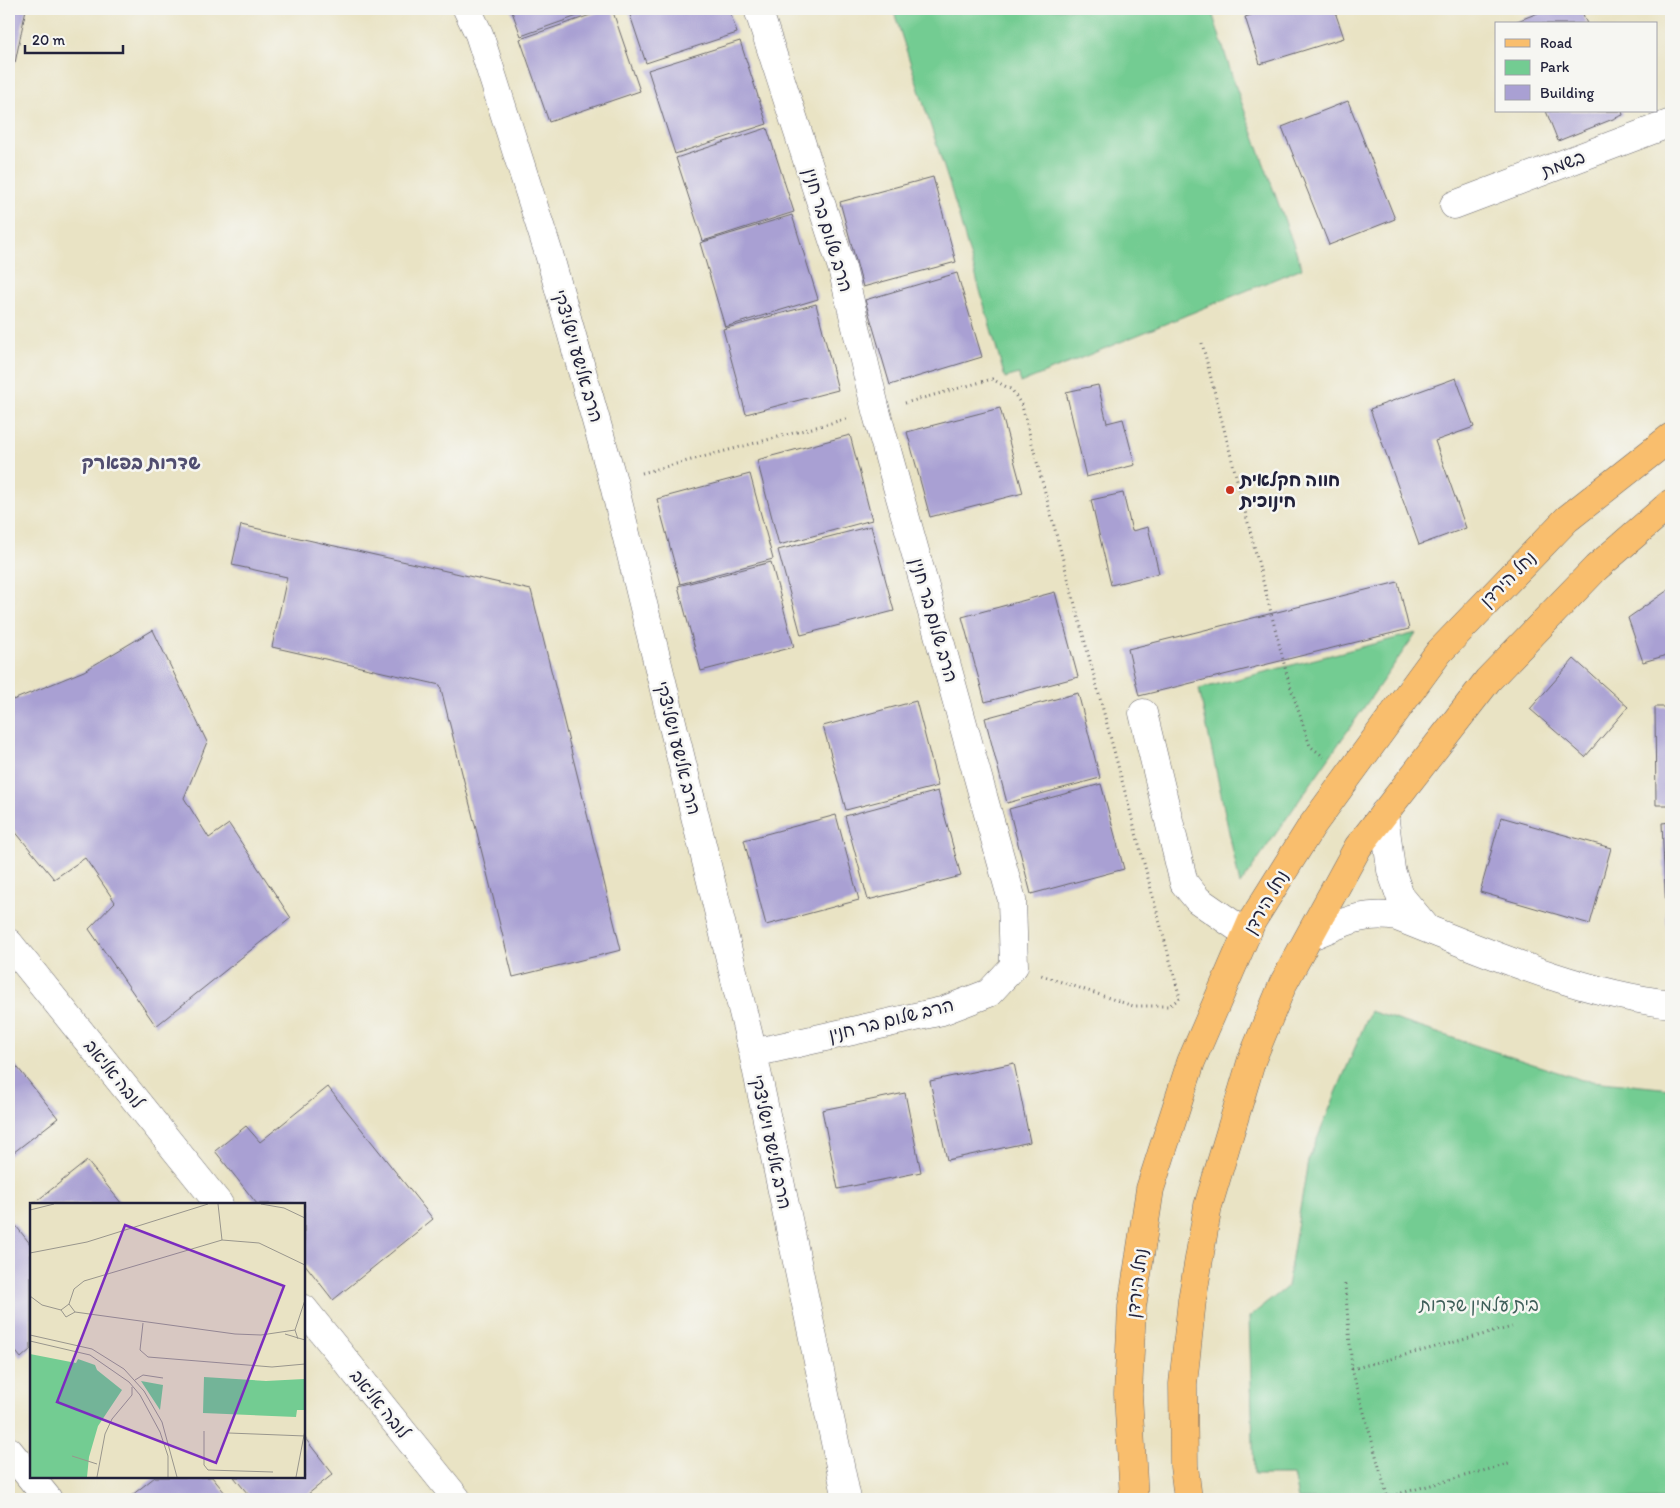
<svg xmlns="http://www.w3.org/2000/svg" width="1680" height="1508" font-family="Itim,'Playpen Sans Hebrew',sans-serif">
<style>
.green{fill:#73cc92;stroke:#4a7766}
.building{fill:#a9a0d3}
.lines{fill:none;stroke-linecap:round;stroke-linejoin:round}
.minor-casing{stroke:#68666b;stroke-width:29}
.major-casing{stroke:#68666b;stroke-width:29}
.path{stroke:#68666b;stroke-width:3;stroke-dasharray:1 4;stroke-linecap:butt}
.minor{stroke:#fff;stroke-width:28}
.major{stroke:#f9be6d;stroke-width:28}
.poi-dot{fill:#c8321e;stroke:#f6f6f2;stroke-width:2}
.labels{text-anchor:middle;dominant-baseline:central;stroke-width:5;stroke-linejoin:round;paint-order:stroke}
.street-label{font-size:18px;fill:#22223b;stroke:#f6f6f2}
.poi-label{font-size:18px;font-weight:bold;fill:#22223b;stroke:#f6f6f2;text-anchor:start}
.park-label{font-size:18px;fill:#3e5e59;stroke:#f6f6f2}
.neighbourhood-label{font-size:19px;font-weight:bold;fill:#514e70;stroke:#f6f6f2}
.inset-road{fill:none;stroke:#99968d;stroke-width:1}
.view{fill:#7b2cbf;fill-opacity:0.15;stroke:#7b2cbf;stroke-width:2.5}
.inset-edge{fill:none;stroke:#22223b;stroke-width:2.5}
</style>
<rect width="100%" height="100%" fill="#f6f6f2"/>
<filter id="ink" filterUnits="userSpaceOnUse"><feTurbulence type="fractalNoise" baseFrequency=".02" numOctaves="2"/><feDisplacementMap in="SourceGraphic" scale="10" xChannelSelector="R" yChannelSelector="G"/><feConvolveMatrix kernelMatrix="1 2 1 2 8 2 1 2 1" color-interpolation-filters="sRGB"/></filter>
<filter id="wash" filterUnits="userSpaceOnUse"><feTurbulence type="fractalNoise" baseFrequency=".0096" numOctaves="4" result="noise"/><feDisplacementMap in="SourceGraphic" scale="20" xChannelSelector="R" yChannelSelector="G"/><feGaussianBlur stdDeviation="1.12" result="paint"/><feColorMatrix in="noise" values="0 0 0 0 0 0 0 0 0 0 0 0 0 0 0 0 0 1.4 0 .05"/><feComposite in="paint" operator="in"/></filter>
<g filter="url(#wash)">
<rect width="100%" height="100%" fill="#e9e3c4"/>
<path class="green" d="M893,9H1211L1233,79L1302,268L1020,383L1019,374L1005,378L951,189Z
M1416,633L1240,885L1199,689Z
M1370,1011L1582,1080L1671,1089V1499H1298L1293,1475H1254L1249,1317L1287,1287L1308,1161Z"/>
<g id="blocks">
<path class="building" d="M9,9H26L15,63L9,61Z
M511,9H597L521,36Z
M608,9H612L640,91L549,122L520,39Z
M628,9H729L737,33L646,63Z
M1269,9H1334L1344,38L1260,64L1245,17Z
M1548,9H1581L1587,24H1510Z
M740,41L767,124L675,154L648,70Z
M1348,101L1395,219L1329,245L1282,127Z
M1546,111H1622L1623,115L1558,141Z
M767,128L794,212L703,241L676,158Z
M933,177L956,262L863,287L840,202Z
M792,215L818,299L725,327L700,243Z
M957,273L982,357L890,385L865,300Z
M816,304L838,390L746,414L723,329Z
M1456,378L1474,427L1435,441L1466,528L1419,545L1370,409Z
M1098,385L1107,423L1123,419L1135,465L1086,477L1066,392Z
M1000,408L1023,493L930,517L907,432Z
M850,435L872,520L779,545L757,460Z
M750,474L773,559L680,584L657,499Z
M1123,493L1132,531L1148,527L1159,573L1111,585L1091,500Z
M241,525L531,590L621,950L513,977L440,685L272,647L287,577L232,565Z
M871,526L894,611L801,635L778,550Z
M771,562L794,647L701,671L678,586Z
M1398,582L1409,629L1139,696L1128,649Z
M1671,588V654L1643,662L1628,618Z
M1055,592L1078,677L985,702L962,617Z
M153,630L207,742L184,798L209,838L229,824L291,918L156,1026L89,929L115,902L85,858L54,879L9,824V686L13,700L84,671Z
M1574,659L1628,707L1585,757L1530,709Z
M1078,693L1100,778L1007,803L985,718Z
M916,701L938,786L846,810L823,726Z
M1655,707H1671V805H1656Z
M1101,784L1124,869L1031,894L1009,809Z
M938,791L961,876L868,900L845,816Z
M836,815L859,900L766,925L744,840Z
M1501,817L1611,848L1590,924L1480,892Z
M1671,822V956H1668L1662,823Z
M10,1058L58,1118L9,1156V1059Z
M1014,1063L1030,1142L947,1160L930,1081Z
M328,1087L433,1219L333,1300L304,1263V1204H257L215,1151L246,1126L260,1142Z
M905,1093L921,1172L838,1189L822,1110Z
M87,1161L122,1204H33Z
M13,1222L31,1245V1349L21,1358L9,1343V1225Z
M304,1437L333,1474L302,1499H252L234,1477H304Z
M155,1477H212L230,1499H127Z"/>
</g>
</g>
<g filter="url(#ink)">
<use href="#blocks" fill-opacity="0" stroke="#68666b" stroke-width="1"/>
<g class="lines">
<g class="minor-casing">
<path id="minor" d="M467,9L479,34L549,254L613,481L753,1053L847,1499
M1454,205L1671,123
M1143,713L1184,883L1198,900L1247,934
M1384,813L1391,870L1400,896L1425,926
M1311,936C1343,923 1362,911 1397,917C1484,951 1578,993 1671,1004
M9,943L219,1204
M753,1053L942,1011L989,993L1014,966L1012,900L876,411L842,268L758,9
M304,1309L457,1499
M9,1451L48,1499"/>
</g>
<g class="major-casing">
<path id="major" d="M1134,1499L1128,1394L1132,1307L1150,1189L1191,1062L1252,921L1311,827L1439,652L1567,519L1671,437
M1188,1499L1184,1466L1183,1384L1192,1300L1208,1206L1252,1059L1283,984L1358,847L1488,680L1596,568L1671,503"/>
</g>
<path class="path" d="M1202,343L1288,679L1310,746L1324,757
M905,403L992,379L1012,390L1022,406L1180,998L1169,1006H1133L1041,975
M642,473L846,419
M1345,1284L1352,1369L1388,1499
M1352,1369L1512,1327
M1387,1497L1512,1463"/>
<use href="#minor" class="minor"/>
<use href="#major" class="major"/>
</g>
</g>
<circle class="poi-dot" cx="1230" cy="490" r="5"/>
<g class="labels">
<g class="street-label">
<text transform="translate(1563 164) rotate(-21)">בשמת</text>
<text transform="translate(828 230) rotate(73)">הרב שלום בר חנין</text>
<text transform="translate(578 356) rotate(74)">הרב אלישע וישליצקי</text>
<text transform="translate(1508 579) rotate(-45)">נחל הירדן</text>
<text transform="translate(934 620) rotate(74)">הרב שלום בר חנין</text>
<text transform="translate(678 748) rotate(76)">הרב אלישע וישליצקי</text>
<text transform="translate(1266 902) rotate(-60)">נחל הירדן</text>
<text transform="translate(891 1020) rotate(-14)">הרב שלום בר חנין</text>
<text transform="translate(114 1074) rotate(51)">לובה אליאב</text>
<text transform="translate(771 1142) rotate(78)">הרב אלישע וישליצקי</text>
<text transform="translate(1137 1283) rotate(-83)">נחל הירדן</text>
<text transform="translate(380 1404) rotate(51)">לובה אליאב</text>
</g>
<g class="poi-label">
<text x="1240" y="480">חווה חקלאית<tspan x="1240" dy="21">חינוכית</tspan></text>
</g>
<g class="park-label">
<text x="1479" y="1305">בית עלמין שדרות</text>
</g>
<g class="neighbourhood-label">
<text x="141" y="462">שדרות בפארק</text>
</g>
</g>
<g transform="translate(30 1203)">
<rect width="275" height="275" fill="#e9e3c4"/>
<path d="M0,151L46,160L48,156L65,162L67,167L92,187L68,223L59,254L57,274H0ZM174,174L236,178L274,176V207H267L266,214L173,210ZM111,178L133,182L130,207Z" fill="#73cc92"/>
<path class="inset-road" d="M188,1L192,37M231,1L254,5L275,15M0,7L24,1M0,50L57,39L178,1M0,93L12,102L31,107M39,101L44,86L54,78L192,37L229,40L275,62M31,107L39,101L45,109M31,107L36,114L45,109M45,109L205,131L231,132L265,127M113,120L110,147L118,154L242,164L275,161M255,131L275,137M0,132L62,146L94,166L114,188L132,219L147,274M268,136L265,127L275,97M0,138L60,152L99,179L110,192L130,229L138,253V274M105,177L113,172L133,175M174,228V262L178,267L243,269M199,230L275,233M42,253L67,261M67,274L75,231L82,216L102,192V184M266,274L275,227"/>
<path class="view" d="M95,22L254,83L186,260L27,199Z"/>
<rect width="275" height="275" class="inset-edge"/>
</g>
<rect width="1680" height="1508" fill="none" stroke="#f6f6f2" stroke-width="30"/>
<rect x="1495" y="22" width="162" height="90" fill="#f6f6f2" stroke="#a1a1a9"/>
<rect x="1505" y="39" width="25" height="8" fill="#f9be6d" stroke="#a1a1a9"/>
<text x="1540" y="48" font-size="15" fill="#22223b">Road</text>
<rect x="1505" y="60" width="25" height="15" fill="#73cc92" stroke="#a1a1a9"/>
<text x="1540" y="72" font-size="15" fill="#22223b">Park</text>
<rect x="1505" y="85" width="25" height="15" fill="#a9a0d3" stroke="#a1a1a9"/>
<text x="1540" y="98" font-size="15" fill="#22223b">Building</text>
<path d="M25 45v8h98v-8" fill="none" stroke="#22223b" stroke-width="2.5"/>
<text x="32" y="45" font-size="15" fill="#22223b" stroke="#f6f6f2" stroke-width="4" paint-order="stroke">20 m</text>
</svg>
